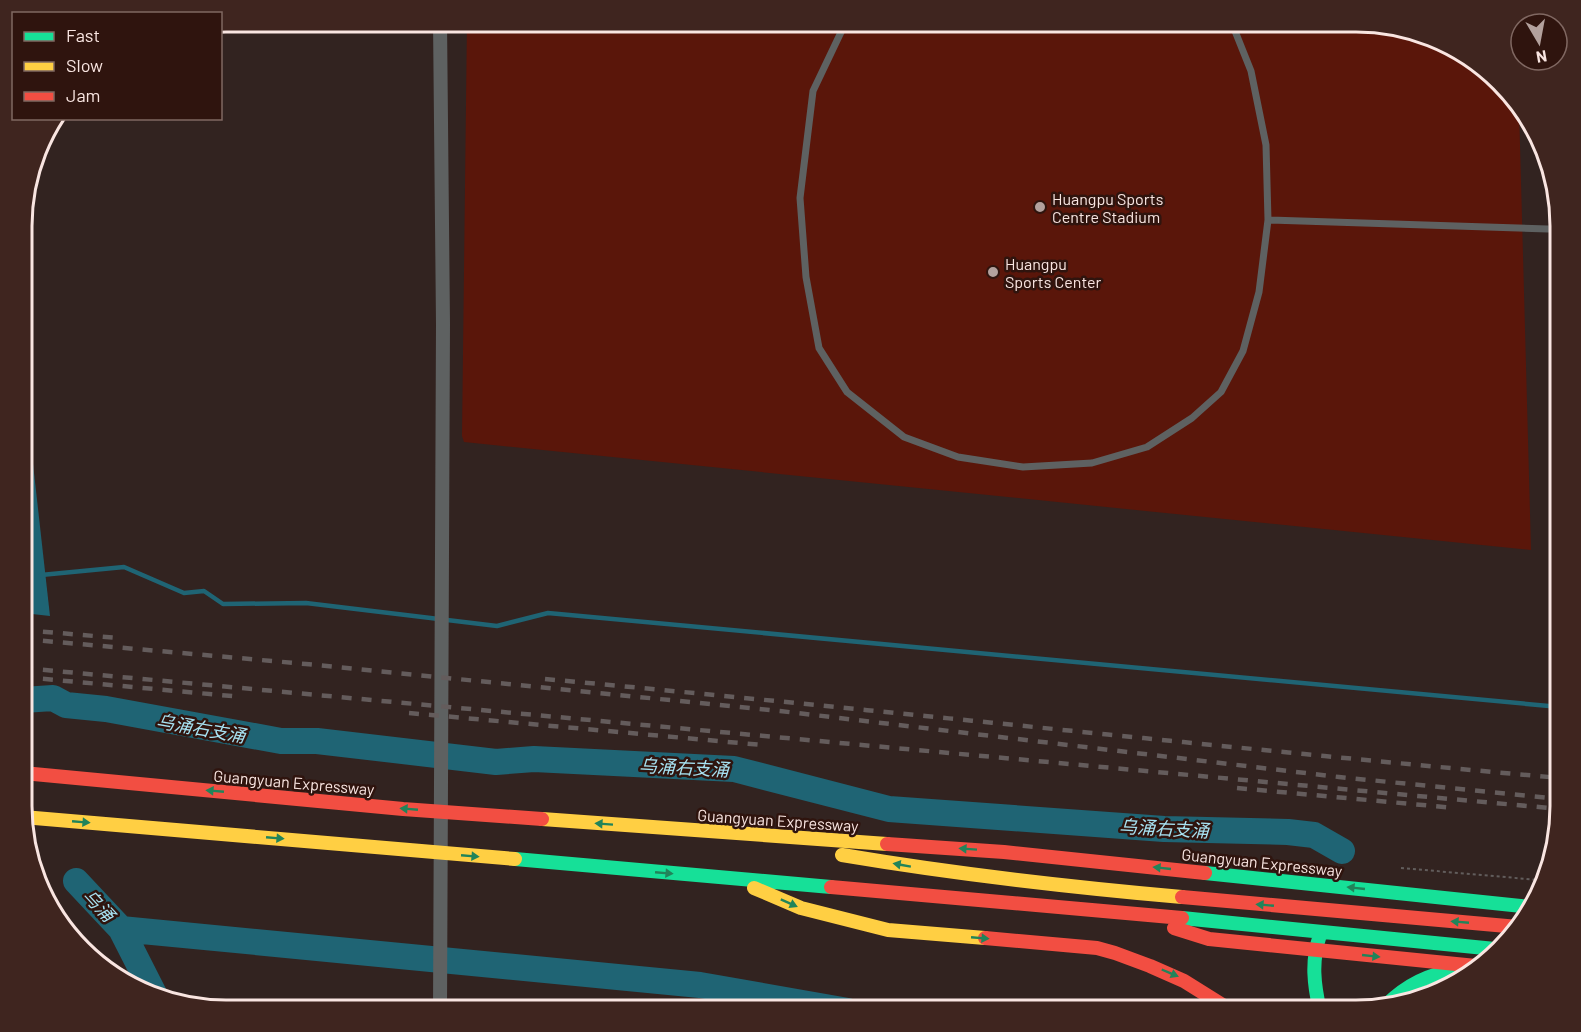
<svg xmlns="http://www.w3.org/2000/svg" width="1581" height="1032" font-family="Barlow,'Noto Sans SC',sans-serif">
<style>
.green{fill:#5a160a}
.water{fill:#1f6474}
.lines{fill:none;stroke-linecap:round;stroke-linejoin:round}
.stream{stroke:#1f6474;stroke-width:4.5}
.river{stroke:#1f6474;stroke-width:26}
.path{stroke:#625d5c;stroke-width:2;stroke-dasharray:3 3;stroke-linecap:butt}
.lane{stroke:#5e6161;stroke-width:7}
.street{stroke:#5e6161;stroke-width:14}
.fast{stroke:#16e098;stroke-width:14}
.slow{stroke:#ffcf43;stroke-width:14}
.jam{stroke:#f24e42;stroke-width:14}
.rail{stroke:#645c5c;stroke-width:4.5;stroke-dasharray:10 10;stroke-linecap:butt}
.oneway{fill:#21845a}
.poi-dot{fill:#b3a19d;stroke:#2f140e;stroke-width:2}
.labels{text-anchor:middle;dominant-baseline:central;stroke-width:5;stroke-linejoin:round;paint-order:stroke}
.poi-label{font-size:16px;fill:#f9e5e1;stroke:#2f140e;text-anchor:start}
.street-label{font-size:16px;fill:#f9e5e1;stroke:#2f140e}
.water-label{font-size:18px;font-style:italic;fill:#a7e2f2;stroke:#2f140e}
.rim{fill:none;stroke:#f9e5e1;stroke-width:3}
</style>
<rect width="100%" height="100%" fill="#322320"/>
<path class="green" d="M467,21H1356L1421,32L1469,56L1519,108L1531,550L464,442L462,436Z"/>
<path class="water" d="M23,393L30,437L50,616L23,613Z"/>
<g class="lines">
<path class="stream" d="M41,575L124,567L184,593L204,591L223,604L306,603L497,626L548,613L1560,707"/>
<path class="river" d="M23,700L53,698L66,705L106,709L281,741H317L496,762L534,759L734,769L889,809L1164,829L1288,832L1314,835L1342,851
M76,881L121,929L156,998
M121,929L700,985L848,1011"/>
<path class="path" d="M1401,868L1539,880"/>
<path class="lane" d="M848,21L843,28L813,91L800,198L806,277L819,348L847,392L904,437L958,457L1023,467L1092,463L1147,447L1192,418L1221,392L1243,351L1259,292L1268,220L1266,145L1251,71L1231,21
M1268,220L1548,229L1560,228"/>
<path class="street" d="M440,1011L443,324L440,21"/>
<path class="fast" d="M515,859L831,887
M1205,873L1530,907
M1182,918L1495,949
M1320,935C1311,961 1314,985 1320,1011
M1386,1005C1407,985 1429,973 1458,971"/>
<path class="slow" d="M23,817L515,859
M542,819L887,844
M842,855C955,874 1068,887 1182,897
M754,888L801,908L888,930L985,938"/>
<path class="jam" d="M23,773L403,809L542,819
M887,844L1004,852L1205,873
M831,887L1182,918
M1182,897L1518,927
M1174,928L1209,939L1476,966
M985,938L1097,948L1115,953L1150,966L1184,981L1232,1011"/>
<path class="rail" d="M23,630L118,638
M23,639L306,664L780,711L1339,777L1560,799
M23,668L1560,809
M23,677L242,697
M545,679C884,710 1221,748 1560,778
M409,713L762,745
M1237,788L1455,808"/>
</g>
<defs><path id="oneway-solid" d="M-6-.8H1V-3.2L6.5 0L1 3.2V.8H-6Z" transform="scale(1.5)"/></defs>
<g class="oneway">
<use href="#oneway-solid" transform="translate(215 791) rotate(-175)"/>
<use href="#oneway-solid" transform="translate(409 809) rotate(-175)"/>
<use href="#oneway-solid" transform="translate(81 822) rotate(5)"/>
<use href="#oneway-solid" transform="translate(604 824) rotate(-176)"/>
<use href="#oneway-solid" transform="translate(275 838) rotate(5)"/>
<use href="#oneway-solid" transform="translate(968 849) rotate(-176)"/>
<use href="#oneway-solid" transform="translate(470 856) rotate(5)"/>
<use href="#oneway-solid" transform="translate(902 865) rotate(-170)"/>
<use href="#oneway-solid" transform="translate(1162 868) rotate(-174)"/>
<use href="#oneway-solid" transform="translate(664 873) rotate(5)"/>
<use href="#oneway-solid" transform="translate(1356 888) rotate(-174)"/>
<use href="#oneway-solid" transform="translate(789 903) rotate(24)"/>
<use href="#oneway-solid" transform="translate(1265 905) rotate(-175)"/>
<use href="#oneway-solid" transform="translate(1460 922) rotate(-175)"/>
<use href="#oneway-solid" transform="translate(980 938) rotate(5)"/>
<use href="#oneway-solid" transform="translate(1371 956) rotate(6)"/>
<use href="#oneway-solid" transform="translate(1170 973) rotate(23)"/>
</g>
<g class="poi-dot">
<circle cx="1040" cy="207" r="6"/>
<circle cx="993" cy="272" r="6"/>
</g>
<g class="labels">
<g class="poi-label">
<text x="1052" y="198">Huangpu Sports<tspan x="1052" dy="18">Centre Stadium</tspan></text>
<text x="1005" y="263">Huangpu<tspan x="1005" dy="18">Sports Center</tspan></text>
</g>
<g class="street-label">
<text transform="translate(294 782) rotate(5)">Guangyuan Expressway</text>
<text transform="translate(778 820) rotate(4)">Guangyuan Expressway</text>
<text transform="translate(1262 862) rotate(6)">Guangyuan Expressway</text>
</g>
<g class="water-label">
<text transform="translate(201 728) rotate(10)">乌涌右支涌</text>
<text transform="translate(684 767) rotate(3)">乌涌右支涌</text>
<text transform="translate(1164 828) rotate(3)">乌涌右支涌</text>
<text transform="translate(99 905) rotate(47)">乌涌</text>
</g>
</g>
<path d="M0 0H1581V1032H0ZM226 32H1356A194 194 0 0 1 1550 226V806A194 194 0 0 1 1356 1000H226A194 194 0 0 1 32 806V226A194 194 0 0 1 226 32Z" fill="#3f251f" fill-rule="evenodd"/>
<path class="rim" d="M226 32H1356A194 194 0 0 1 1550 226V806A194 194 0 0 1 1356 1000H226A194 194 0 0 1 32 806V226A194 194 0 0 1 226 32Z"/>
<rect x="12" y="12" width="210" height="108" fill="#2f140e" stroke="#806862" stroke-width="1.5"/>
<rect x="24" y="32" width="30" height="9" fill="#16e098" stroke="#806862" stroke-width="1.5"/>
<text x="66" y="42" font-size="18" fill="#f9e5e1">Fast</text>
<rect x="24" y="62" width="30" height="9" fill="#ffcf43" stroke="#806862" stroke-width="1.5"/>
<text x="66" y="72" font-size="18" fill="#f9e5e1">Slow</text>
<rect x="24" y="92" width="30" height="9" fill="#f24e42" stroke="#806862" stroke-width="1.5"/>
<text x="66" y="102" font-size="18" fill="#f9e5e1">Jam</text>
<g transform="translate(1539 42) rotate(170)"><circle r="28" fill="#2f140e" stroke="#806862" stroke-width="1.5"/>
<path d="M0-4.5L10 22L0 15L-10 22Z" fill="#b3a19d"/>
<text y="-9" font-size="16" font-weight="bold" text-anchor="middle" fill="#f9e5e1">N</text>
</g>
</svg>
